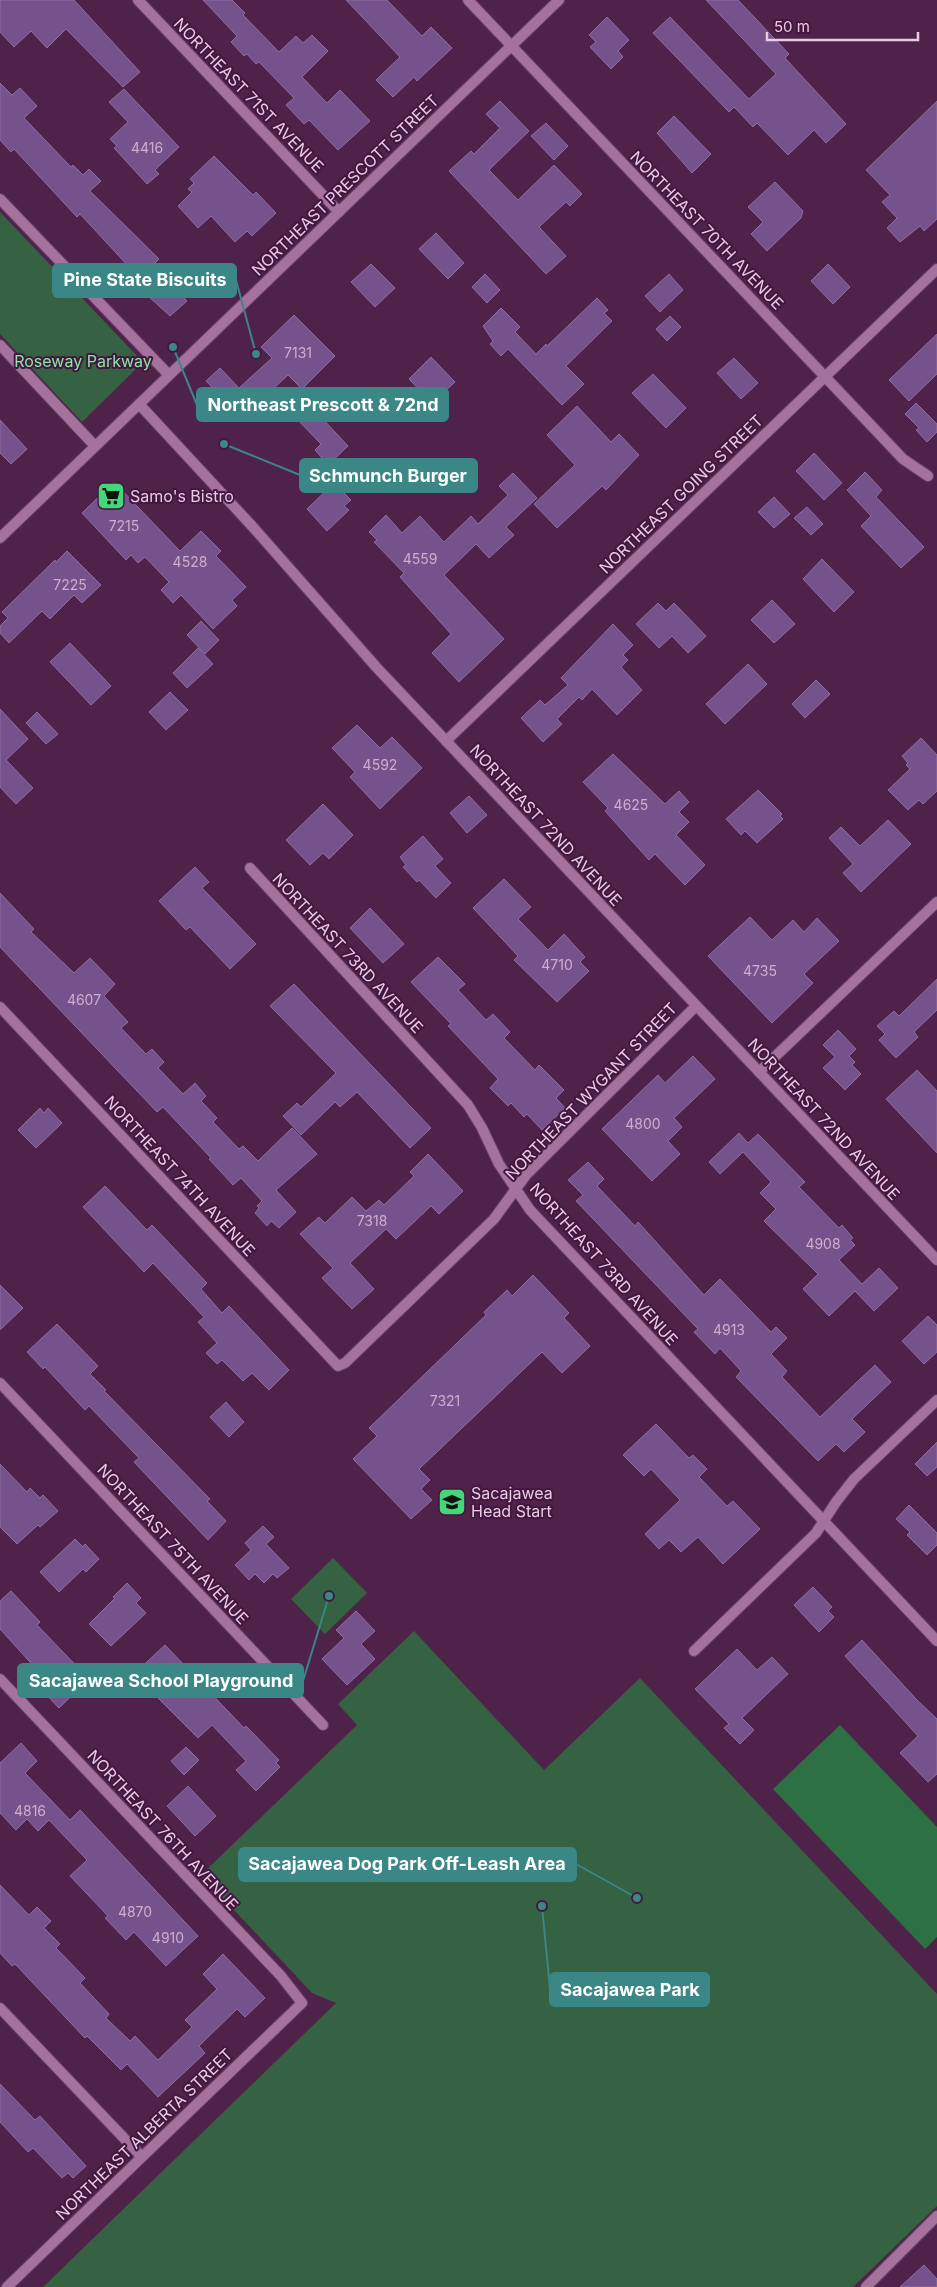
<svg xmlns="http://www.w3.org/2000/svg" width="937" height="2287" font-family="Inter,sans-serif">
<style>
.green{fill:#346242}
.forest{fill:#2d7043}
.building{fill:#76528c;stroke:#8e6da2}
.lines{fill:none;stroke-linecap:round;stroke-linejoin:round}
.minor-casing{stroke:#694265;stroke-width:12}
.tertiary-casing{stroke:#694265;stroke-width:12}
.minor{stroke:#a5719d;stroke-width:10}
.tertiary{stroke:#a5719d;stroke-width:10}
.labels{text-anchor:middle;dominant-baseline:central;stroke-width:4;stroke-linejoin:round;paint-order:stroke}
.number-label{font-size:14px;fill:#ccaecd}
.street-label{font-size:16px;fill:#e8cce3;stroke:#43173f}
.park-label{font-size:16px;fill:#8ae6a4;stroke:#43173f}
.poi-label{font-size:16px;fill:#e8cce3;stroke:#43173f;text-anchor:start}
.leader{fill:none;stroke:#3a8785;stroke-width:2}
.callout-dot{fill:#3a8785;stroke:#43173f;stroke-width:2}
.callout{fill:#3a8785;stroke:#3a8785;stroke-width:2}
.callout-label{font-size:18px;text-anchor:middle;font-weight:bold;fill:#fff}
</style>
<rect width="100%" height="100%" fill="#4f2249"/>
<path class="green" d="M0,212L143,362L82,422L0,334Z
M333,1558L367,1593L325,1634L291,1599Z
M414,1631L544,1770L640,1678L937,1994V2206L853,2287H43L336,2003L312,1993L201,1875L357,1725L338,1704Z"/>
<path class="forest" d="M840,1725L937,1827V1937L925,1949L773,1789Z"/>
<path class="building" d="M0,0H74L140,72L123,87L66,29L47,48L31,31L14,47L0,32Z
M203,0H232L245,13L243,15L279,52L296,36L303,43L312,35L328,51L302,77L327,103L340,90L370,121L338,150L309,120L304,124L286,105L294,98L259,62L256,64L247,54L244,56L231,42L237,36Z
M346,0H387L422,36L431,27L452,48L417,81L414,77L393,97L376,80L400,57Z
M706,0H738L789,54L785,58L846,124L826,143L814,130L788,155L757,123L753,127L734,107L729,112L653,33L670,17L749,99L776,74Z
M607,17L629,40L618,51L623,57L611,69L590,47L596,42L589,35Z
M0,83L12,95L20,88L37,106L24,118L71,167L73,165L83,175L89,169L101,181L90,191L159,259L153,265L187,301L170,316L147,295L148,293L128,272L131,269L80,214L77,217L14,149L11,152L0,140Z
M124,89L179,147L155,170L159,174L147,184L114,148L117,146L110,139L128,122L109,102Z
M500,101L529,131L489,170L518,200L554,165L582,194L570,206L566,202L539,227L566,256L546,274L449,171L471,151L474,154L500,128L486,114Z
M937,101V219L924,231L920,226L900,242L887,228L897,218L882,202L890,195L866,170Z
M674,116L711,154L692,173L657,133Z
M546,123L568,146L554,160L531,136Z
M214,156L253,195L256,192L276,213L252,236L247,231L235,242L211,216L198,228L178,206L192,192L188,189L194,183L190,179Z
M775,182L803,211L801,218L767,251L751,234L763,222L748,207Z
M436,233L464,263L448,279L419,249Z
M371,264L395,288L375,307L351,282Z
M828,264L850,287L833,304L811,281Z
M485,274L500,290L487,303L472,287Z
M669,274L683,290L660,312L645,296Z
M597,298L608,310L604,313L612,321L566,366L584,384L562,405L508,349L501,356L490,344L493,341L483,326L501,308L520,327L515,332L536,354L546,344L547,346Z
M294,315L335,356L302,389L288,375L242,418L206,381L220,368L239,388L272,358L261,347Z
M670,316L681,327L667,341L656,329Z
M937,334V374L909,401L889,380Z
M431,357L455,382L432,403L409,379Z
M734,358L758,383L741,399L717,373Z
M653,374L686,408L666,428L632,393Z
M307,402L348,446L328,465L315,450L321,444L293,415Z
M916,403L937,424V432L927,442L916,430L919,428L905,414Z
M577,406L611,442L619,434L639,455L606,490L602,486L557,528L534,504L575,465L547,435Z
M0,420L27,449L11,464L0,453Z
M814,453L842,483L824,500L796,471Z
M865,472L882,490L876,497L924,547L901,568L861,526L871,516L847,490Z
M513,473L537,498L506,527L514,535L489,558L476,544L444,575L504,639L459,682L432,653L451,634L400,577L404,573L374,542L377,540L369,532L386,515L402,533L420,516L444,542L471,516L478,524L508,495L499,486Z
M114,482L180,551L201,531L221,551L216,556L246,587L232,600L237,606L213,629L181,595L173,603L161,590L169,582L145,557L138,563L131,555L126,560L82,513Z
M334,483L351,500L344,506L349,510L327,531L307,509Z
M774,497L790,514L774,528L758,512Z
M807,507L823,524L811,535L794,518Z
M67,551L101,585L82,603L74,595L50,619L42,611L9,643L0,633V626L8,618L2,612L55,560L56,562Z
M822,559L854,592L834,612L803,579Z
M772,600L795,624L774,643L751,620Z
M658,603L666,611L674,603L706,636L688,653L672,636L659,648L636,624Z
M201,621L219,640L205,654L187,635Z
M613,624L633,645L623,655L628,660L621,667L642,690L617,715L592,689L582,700L579,697L557,719L562,724L543,742L521,718L540,700L545,705L568,685L561,678Z
M70,643L111,686L91,705L50,662Z
M198,648L213,664L187,688L173,673Z
M748,664L767,684L725,724L706,704Z
M816,680L830,694L805,718L792,704Z
M170,692L188,710L166,730L149,712Z
M0,709L28,739L6,760L33,788L16,804L0,787Z
M37,712L58,734L46,744L26,723Z
M357,725L380,748L392,737L422,768L380,809L350,777L355,772L332,748Z
M921,738L937,755V791L923,804L919,800L908,810L888,790L910,769L906,765L908,763L902,756Z
M613,754L665,804L679,791L689,802L679,812L689,822L676,835L705,865L685,885L655,854L649,860L605,811L608,808L583,782Z
M758,790L782,814L780,816L783,819L757,843L745,831L741,835L726,819Z
M469,796L487,815L467,833L450,813Z
M323,804L353,835L329,859L323,853L310,865L286,840Z
M888,820L911,844L861,892L843,873L853,864L829,838L841,827L860,846Z
M423,836L443,859L435,866L451,883L436,898L419,880L417,882L403,867L406,865L400,857Z
M195,867L209,882L202,888L256,944L230,969L190,927L186,930L159,901Z
M504,879L531,907L518,919L548,950L564,934L585,957L580,962L589,971L557,1002L514,960L518,956L473,908Z
M0,893L34,929L31,932L74,973L90,958L115,984L104,996L128,1022L121,1028L146,1054L152,1049L164,1062L158,1068L183,1094L195,1083L206,1096L201,1101L217,1118L213,1122L239,1149L243,1146L258,1161L292,1128L317,1154L276,1190L296,1212L279,1228L271,1221L267,1226L255,1213L259,1208L257,1206L262,1201L241,1178L233,1185L209,1159L211,1158L163,1107L157,1112L0,947Z
M370,908L404,944L383,963L350,928Z
M750,917L772,940L793,920L804,932L817,918L839,941L804,974L813,983L772,1023L708,956Z
M438,957L465,984L458,990L486,1020L493,1014L510,1032L504,1038L535,1070L539,1065L564,1090L556,1098L565,1108L542,1130L527,1114L524,1117L511,1103L508,1106L490,1088L498,1079L448,1026L451,1024L411,982Z
M937,979V1010L914,1032L918,1037L896,1058L879,1040L885,1034L877,1026L894,1011L899,1016Z
M294,984L431,1128L410,1148L357,1092L340,1107L335,1102L301,1135L283,1116L297,1103L301,1107L336,1073L270,1006Z
M838,1030L856,1049L849,1056L855,1062L852,1065L861,1074L845,1090L823,1068L835,1057L823,1045Z
M693,1056L715,1079L674,1118L682,1127L668,1141L680,1154L652,1181L602,1129L658,1075L665,1083Z
M917,1070L937,1091V1153L886,1099Z
M40,1108L44,1113L48,1108L62,1123L36,1148L18,1130Z
M739,1133L748,1143L758,1134L805,1182L799,1187L839,1228L842,1225L853,1238L850,1240L855,1245L839,1260L862,1284L879,1268L898,1288L874,1311L855,1291L829,1316L803,1289L818,1274L764,1221L776,1209L760,1193L771,1182L743,1152L720,1174L709,1162Z
M428,1154L463,1191L439,1214L431,1206L396,1239L386,1229L350,1263L374,1289L352,1309L322,1278L333,1268L300,1234L319,1217L325,1223L352,1197L366,1211L379,1200L384,1205L414,1176L410,1172Z
M588,1162L604,1179L597,1186L635,1226L638,1222L704,1295L720,1279L771,1332L776,1327L787,1338L771,1354L787,1371L782,1377L820,1417L875,1365L891,1382L852,1419L865,1432L844,1452L836,1444L818,1461L736,1377L741,1371L720,1348L715,1354L694,1332L698,1329L576,1201L583,1195L568,1180Z
M105,1186L147,1230L152,1225L207,1283L201,1289L222,1313L229,1306L289,1370L269,1390L252,1373L243,1381L222,1360L217,1364L206,1353L217,1343L198,1322L204,1317L153,1263L144,1272L83,1207Z
M533,1275L569,1313L564,1318L590,1346L562,1373L542,1352L419,1469L430,1480L421,1489L432,1500L411,1519L353,1459L377,1436L369,1428L486,1315L484,1312L507,1290L512,1296Z
M0,1285L23,1308L0,1330Z
M928,1316L937,1325V1352L924,1364L902,1341Z
M57,1324L98,1366L90,1374L106,1390L104,1391L210,1499L207,1501L226,1521L208,1540L134,1462L139,1458L89,1406L85,1410L45,1367L43,1369L27,1352Z
M226,1402L244,1422L229,1437L210,1417Z
M656,1424L689,1458L693,1455L707,1469L699,1477L727,1506L733,1501L760,1529L723,1564L698,1537L681,1552L669,1540L659,1549L645,1534L680,1500L651,1469L644,1476L623,1455Z
M937,1442V1467L927,1476L915,1464Z
M0,1464L27,1492L30,1488L40,1498L43,1495L58,1511L40,1527L38,1525L17,1544L0,1527Z
M909,1505L937,1533V1545L927,1555L907,1535L910,1532L896,1519Z
M263,1526L274,1537L266,1544L289,1568L277,1578L273,1574L264,1583L255,1574L249,1580L235,1565L251,1550L245,1543Z
M75,1539L83,1547L85,1544L99,1559L86,1572L83,1569L59,1592L40,1572Z
M127,1583L141,1598L136,1603L146,1613L111,1646L89,1624L115,1598L113,1597Z
M813,1587L832,1607L828,1611L834,1617L819,1632L794,1605Z
M11,1591L40,1622L37,1625L89,1679L59,1708L42,1690L49,1683L0,1629V1601Z
M356,1611L375,1631L361,1644L375,1659L347,1685L322,1659L344,1638L336,1630Z
M862,1640L917,1700L937,1719V1774L928,1782L900,1753L918,1736L845,1656Z
M165,1645L186,1667L182,1671L198,1688L205,1687L244,1728L246,1726L279,1760L276,1763L280,1767L256,1791L236,1770L246,1761L212,1725L198,1738L134,1674Z
M737,1649L757,1670L772,1657L788,1674L742,1718L754,1730L740,1744L724,1728L729,1724L695,1689Z
M21,1743L37,1761L25,1773L70,1820L80,1810L198,1936L166,1966L134,1932L126,1940L105,1918L108,1916L70,1876L87,1860L49,1820L38,1831L27,1819L16,1830L0,1813V1763Z
M186,1747L199,1760L184,1775L171,1761Z
M188,1786L216,1816L195,1836L167,1806Z
M0,1885L29,1915L37,1907L51,1921L44,1928L60,1944L56,1948L85,1978L80,1983L109,2014L106,2018L130,2041L135,2036L158,2060L192,2027L185,2020L217,1989L203,1974L223,1954L265,1998L245,2017L237,2009L199,2046L205,2053L158,2097L127,2064L121,2070L87,2036L85,2038L15,1964L12,1966L0,1953Z
M0,2084L35,2120L40,2116L86,2166L73,2178L68,2173L62,2178L33,2148L28,2152L0,2122Z
M924,2265L937,2279V2287H900Z"/>
<g class="lines">
<g class="minor-casing">
<path id="minor" d="M138,0L339,212
M468,0L903,459L928,476
M446,741L937,269
M250,868L468,1105L482,1128L499,1164L530,1210L937,1641
M0,1007L338,1366L345,1363L494,1219L526,1175L696,1006
M759,1072L937,902
M0,1383L323,1725
M694,1651L816,1533L836,1502L854,1479L937,1400
M0,1679L281,1976L302,2003L7,2287
M0,2008L142,2157
M866,2287L937,2216"/>
</g>
<g class="tertiary-casing">
<path id="tertiary" d="M0,199L169,375
M0,345L95,446
M139,404L252,526L378,669L937,1260
M0,538L559,0"/>
</g>
<use href="#minor" class="minor"/>
<use href="#tertiary" class="tertiary"/>
</g>
<defs>
<g id="supermarket-square" transform="scale(1.4375)"><rect x="-9" y="-9" width="18" height="18" rx="4" fill="#43d77b" stroke="#43173f"/><path d="M-6-5.5h2.5l.6 2H6L4.5 2H-2.5L-4.4-4H-6ZM-1.5 3.2a1.3 1.3 0 1 0 .1 0ZM3 3.2a1.3 1.3 0 1 0 .1 0Z" fill="#111"/></g>
<g id="school-square" transform="scale(1.4375)"><rect x="-9" y="-9" width="18" height="18" rx="4" fill="#43d77b" stroke="#43173f"/><path d="M0-5L7-2L0 1L-7-2ZM-4 1L0 2.5L4 1V4Q0 6-4 4Z" fill="#111"/></g>
</defs>
<g fill-rule="evenodd">
<use href="#supermarket-square" x="111" y="496"/>
<use href="#school-square" x="452" y="1502"/>
</g>
<g class="labels">
<g class="number-label">
<text x="147" y="147">4416</text>
<text x="298" y="352">7131</text>
<text x="124" y="525">7215</text>
<text x="420" y="558">4559</text>
<text x="190" y="561">4528</text>
<text x="70" y="584">7225</text>
<text x="380" y="764">4592</text>
<text x="631" y="804">4625</text>
<text x="557" y="964">4710</text>
<text x="760" y="970">4735</text>
<text x="84" y="999">4607</text>
<text x="643" y="1123">4800</text>
<text x="372" y="1220">7318</text>
<text x="823" y="1243">4908</text>
<text x="729" y="1329">4913</text>
<text x="445" y="1400">7321</text>
<text x="30" y="1810">4816</text>
<text x="135" y="1911">4870</text>
<text x="168" y="1937">4910</text>
</g>
<g class="street-label">
<text transform="translate(249 95) rotate(46)">NORTHEAST 71ST AVENUE</text>
<text transform="translate(345 185) rotate(-44)">NORTHEAST PRESCOTT STREET</text>
<text transform="translate(707 230) rotate(46)">NORTHEAST 70TH AVENUE</text>
<text transform="translate(681 494) rotate(-44)">NORTHEAST GOING STREET</text>
<text transform="translate(546 825) rotate(47)">NORTHEAST 72ND AVENUE</text>
<text transform="translate(348 953) rotate(47)">NORTHEAST 73RD AVENUE</text>
<text transform="translate(591 1091) rotate(-46)">NORTHEAST WYGANT STREET</text>
<text transform="translate(824 1119) rotate(47)">NORTHEAST 72ND AVENUE</text>
<text transform="translate(180 1176) rotate(47)">NORTHEAST 74TH AVENUE</text>
<text transform="translate(604 1264) rotate(48)">NORTHEAST 73RD AVENUE</text>
<text transform="translate(173 1544) rotate(47)">NORTHEAST 75TH AVENUE</text>
<text transform="translate(163 1830) rotate(47)">NORTHEAST 76TH AVENUE</text>
<text transform="translate(144 2134) rotate(-44)">NORTHEAST ALBERTA STREET</text>
</g>
<g class="park-label">
<text x="83" y="361">Roseway Parkway</text>
</g>
<g class="poi-label">
<text x="130" y="496">Samo's Bistro</text>
<text x="471" y="1493">Sacajawea<tspan x="471" dy="18">Head Start</tspan></text>
</g>
</g>
<path class="leader" d="M256 354L236 280M173 347L197 405M224 444L300 475M329 1596L303 1681M637 1898L576 1864M542 1906L550 1989"/>
<g class="callout-dot">
<circle cx="256" cy="354" r="5"/>
<circle cx="173" cy="347" r="5"/>
<circle cx="224" cy="444" r="5"/>
<circle cx="329" cy="1596" r="5"/>
<circle cx="637" cy="1898" r="5"/>
<circle cx="542" cy="1906" r="5"/>
</g>
<g class="callout">
<rect x="53" y="264" width="183" height="33" rx="5"/>
<rect x="197" y="388" width="251" height="33" rx="5"/>
<rect x="300" y="459" width="177" height="33" rx="5"/>
<rect x="18" y="1664" width="285" height="33" rx="5"/>
<rect x="239" y="1848" width="337" height="33" rx="5"/>
<rect x="550" y="1973" width="159" height="33" rx="5"/>
</g>
<g class="callout-label">
<text x="145" y="286">Pine State Biscuits</text>
<text x="323" y="411">Northeast Prescott &amp; 72nd</text>
<text x="388" y="482">Schmunch Burger</text>
<text x="161" y="1687">Sacajawea School Playground</text>
<text x="407" y="1870">Sacajawea Dog Park Off-Leash Area</text>
<text x="630" y="1996">Sacajawea Park</text>
</g>
<path d="M767 32v8h151v-8" fill="none" stroke="#e8cce3" stroke-width="2.5"/>
<text x="774" y="32" font-size="15" fill="#e8cce3" stroke="#43173f" stroke-width="4" paint-order="stroke">50 m</text>
</svg>
